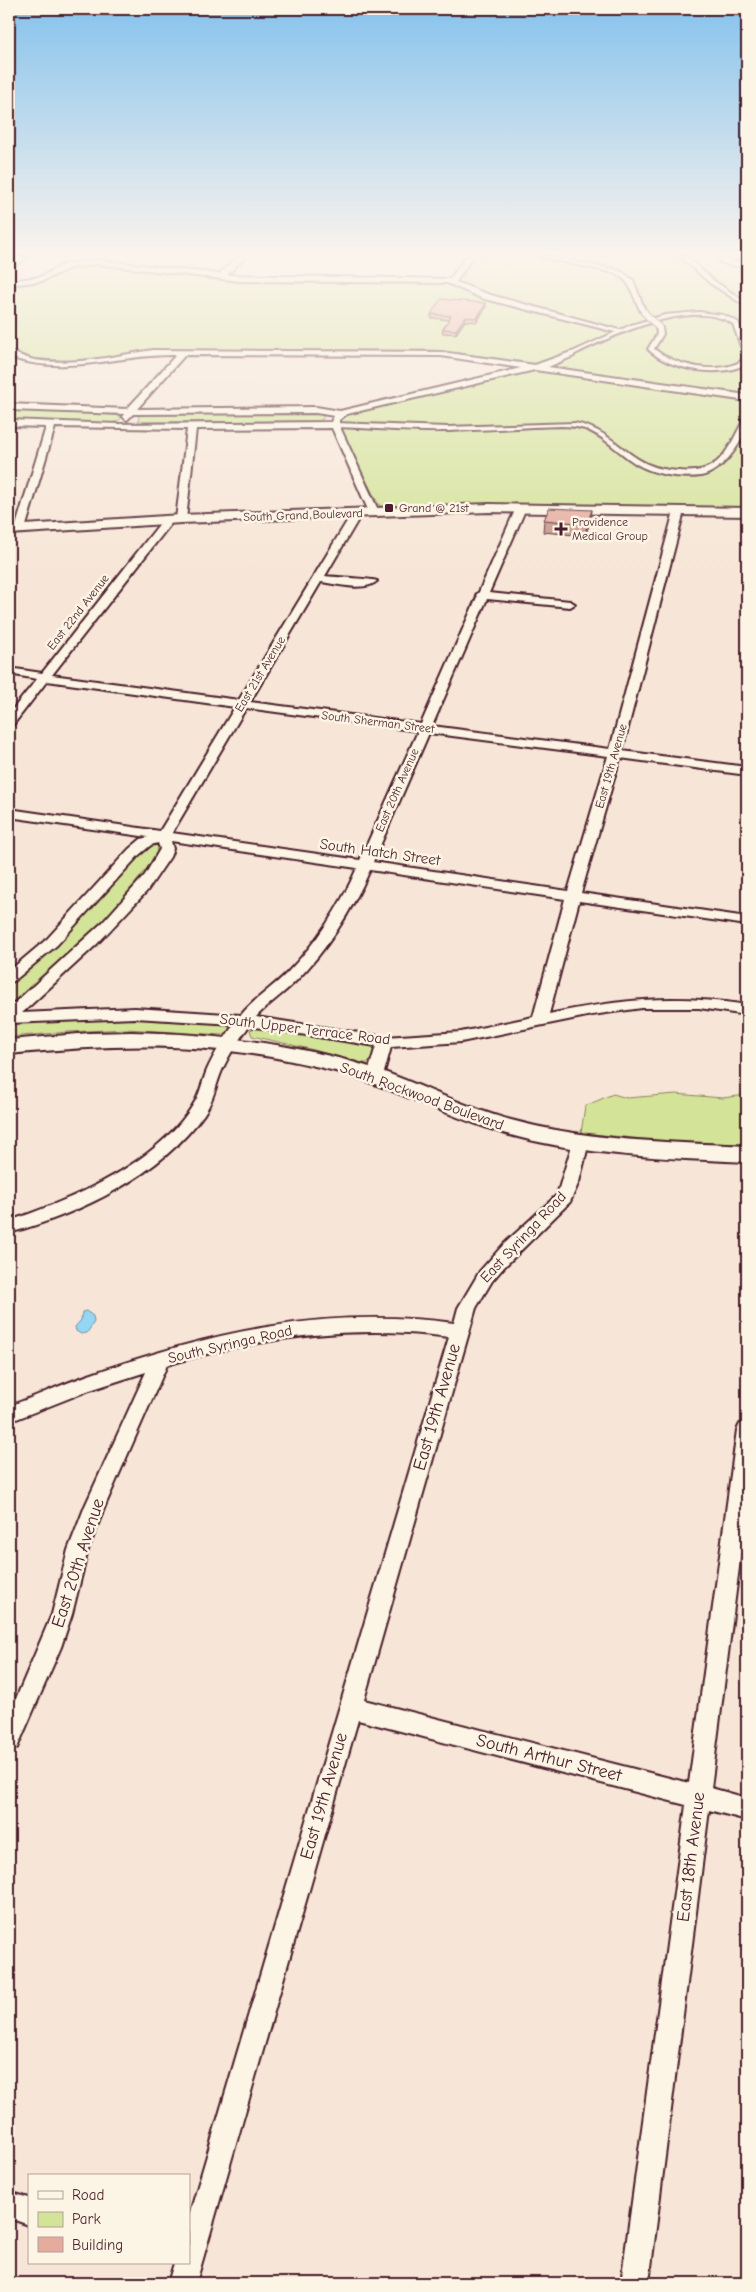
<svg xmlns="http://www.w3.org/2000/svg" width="756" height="2292" font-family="'Comic Neue',sans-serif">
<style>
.green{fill:#d3e397;stroke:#8e8161}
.water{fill:#93d7f4;stroke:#768da4}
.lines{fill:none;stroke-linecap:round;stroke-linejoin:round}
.pedestrian-casing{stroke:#4a1f2b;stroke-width:4}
.minor-casing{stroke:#4a1f2b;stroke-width:4}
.tertiary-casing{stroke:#4a1f2b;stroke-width:4}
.secondary-casing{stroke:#4a1f2b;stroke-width:4}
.pedestrian{fill:#fcf5e5;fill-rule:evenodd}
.minor{fill:#fcf5e5;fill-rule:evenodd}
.tertiary{fill:#fcf5e5;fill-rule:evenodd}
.secondary{fill:#fcf5e5;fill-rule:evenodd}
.pedestrian-bridge-casing{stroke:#4a1f2b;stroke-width:8;stroke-linecap:butt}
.pedestrian-bridge{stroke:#fcf5e5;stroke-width:6}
.wall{fill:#c59488;stroke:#4a1f2b}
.shaded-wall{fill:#a0786f;stroke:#4a1f2b}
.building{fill:#e5ac9e;stroke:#4a1f2b}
.poi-dot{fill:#4a1f2b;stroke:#fcf5e5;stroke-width:2}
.labels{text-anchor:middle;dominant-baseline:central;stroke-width:5;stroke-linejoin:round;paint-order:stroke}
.far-poi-label{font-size:12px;fill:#4a1f2b;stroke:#fcf5e5;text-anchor:start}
.far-street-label{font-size:12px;fill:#4a1f2b;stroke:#fcf5e5}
.street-label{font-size:15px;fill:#4a1f2b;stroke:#fcf5e5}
.near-street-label{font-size:18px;fill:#4a1f2b;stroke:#fcf5e5}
</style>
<rect width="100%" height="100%" fill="#f7e6d7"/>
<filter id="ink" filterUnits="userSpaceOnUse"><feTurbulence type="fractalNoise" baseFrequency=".02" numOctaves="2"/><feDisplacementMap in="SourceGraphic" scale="10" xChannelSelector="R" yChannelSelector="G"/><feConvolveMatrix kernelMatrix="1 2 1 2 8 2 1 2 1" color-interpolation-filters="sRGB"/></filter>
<g filter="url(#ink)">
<path class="green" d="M474,257H718L719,261L747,266V508L495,504L386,508L379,505L358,465L338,419L346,414L539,364L436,350H152L95,360L72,361L32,358L9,349V285L51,279L74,267L94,263L244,281L460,283Z
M9,410L115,415L121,417L119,421L111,423L9,420Z
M319,412L323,414V419L318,421L138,422L139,416L144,414Z
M152,844L159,846L160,850C118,910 68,960 9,1004V982C49,953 86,918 118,880C128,868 137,849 152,844Z
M130,1018L222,1024L228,1025L230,1030L222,1035L126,1029L68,1032L9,1037V1025L22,1022Z
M261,1025L320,1039L371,1044L375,1047L374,1056L367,1063H360L314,1050L252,1036L250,1030Z
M747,1092V1144L675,1142L581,1133L585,1106L613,1094L627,1098L676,1094L722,1098L739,1096Z"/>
<path class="water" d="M86,1311L93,1316L94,1322L87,1333L81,1334L76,1331L75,1327L81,1320L82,1312Z"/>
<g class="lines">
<g class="pedestrian-casing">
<path id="pedestrian" d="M681,257H687L714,281L747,303V307L710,283Z
M611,268L622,272L633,280L646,313H642C630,294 634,279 609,271Z
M699,312L723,315L738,322L747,347V363C723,379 668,370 648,349L657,334L656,328L659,326L662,328L663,334L654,349C676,366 719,376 743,360L744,355L733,324C694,297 611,336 573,355L568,354L631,325L665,315Z
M747,417C748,438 723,472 701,476C678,479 648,474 629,459C615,449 602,435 585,429C568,424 550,427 532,427C505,429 477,430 449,431C411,432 373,428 335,427L332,425L335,423L447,427L575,423C604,429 615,444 638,459C650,467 664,470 678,471C720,475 727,451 744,419Z"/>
</g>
<g class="minor-casing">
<path id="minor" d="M237,257H245L227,275L450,279L466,257H472L456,282L487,294L623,331L619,333L481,298L447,283L239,281L97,264L70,268L42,281L9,285V281L40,277L65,264L97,260L219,274Z
M540,257H554L615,270L611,272Z
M719,257H726L730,261L747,263V267L728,265L720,262Z
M153,350L441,352L535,365L571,352H574V356L548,367L747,395V401L535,370L347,414L339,420V425L379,512L374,515L369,512L332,428L196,429L186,519L181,522L176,519L187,429L55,427L25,529L16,531L15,529L46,427L9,426V420L118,424L331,422L334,416L316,413L133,414L127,420L123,417L124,414L9,410V404L127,409L176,355C117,354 67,377 9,357V352C17,354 26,358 34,360C73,366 115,356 153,350ZM185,355L441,356L521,368L340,411L316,407L137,409Z
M521,505L526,508L489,593L570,601L575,604L570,607L487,599L432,726L610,749L674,511L679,508L684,511L622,751L747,767V775L620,758L581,893L747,917V925L579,901L549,1014C622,999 673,994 747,1005V1015L699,1008H642L592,1015L461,1042L391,1047L383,1076L380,1080H370L367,1076L376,1046L249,1026C239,1039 230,1053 223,1068C216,1083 214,1100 204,1114C161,1175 80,1214 9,1233V1221C71,1200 157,1164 193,1105C200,1095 202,1082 207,1070C214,1054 224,1039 234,1024L135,1018L9,1023V1008L103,922L145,875L160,849L158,843L151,845L139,855L57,945L14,981L9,983V971L47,939L129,849L141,839L148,837L9,817V809L160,831L235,707L47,681L13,725L9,726V714L37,679L9,674V668L42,673L165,517L169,516L174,519L173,521L52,675L239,700L352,513L357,510L362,513L325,576C333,577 375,579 377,581C365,592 336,584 321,582L250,702L421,724L477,597L476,595L479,592L516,508ZM246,708L418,731L360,860L172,833ZM429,733L608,756L568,891L373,862ZM171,841L357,868C340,907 316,943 287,973C272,988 254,999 241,1015L135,1008L22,1013L97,944L147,891L170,857L173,849ZM370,870L565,899L533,1017L461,1032L385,1037L256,1017C268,1004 283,994 296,981C327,950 352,910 370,870Z
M581,1136L587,1138L589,1142L579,1182L570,1202L504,1267L492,1281L476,1308L364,1700L689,1783L737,1430L740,1424L747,1422V1504L711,1788L747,1798V1820L709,1810L649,2283H621L686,1805L358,1720L196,2283H168L174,2263H189V2216L449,1337C353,1324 260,1337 167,1365L105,1506L88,1550L72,1614L61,1647L17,1748L9,1751V1715L52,1614L68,1550L85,1506L146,1372L90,1390L9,1422V1406C35,1397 60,1385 86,1376C209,1333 323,1306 454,1323L458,1308L480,1271L504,1244L557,1195L573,1142L575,1138Z
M9,2192L29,2198V2225L9,2218Z"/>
</g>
<g class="tertiary-casing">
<path id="tertiary" d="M16,257H27L9,270V263Z
M131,1032C213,1034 295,1043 373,1068C420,1084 463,1107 511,1120C588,1141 668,1142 747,1146V1162C666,1158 582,1156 503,1133C454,1118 409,1096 361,1079C339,1071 315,1066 292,1061C194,1041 107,1045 9,1054V1040L90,1033Z"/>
</g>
<g class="secondary-casing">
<path id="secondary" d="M489,504L747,508V516L489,512L181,523L9,534V526L181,515Z"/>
</g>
<use href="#pedestrian" class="pedestrian"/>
<use href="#minor" class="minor"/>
<use href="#tertiary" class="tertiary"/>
<use href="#secondary" class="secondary"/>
<g class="pedestrian-bridge-casing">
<path id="pedestrian-bridge" d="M644,312L659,328"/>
</g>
<use href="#pedestrian-bridge" class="pedestrian-bridge"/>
</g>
<path class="wall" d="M486,307L477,322L465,321L456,334L442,333L443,329L449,320L431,318V314Z
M592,510L590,522L585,536L543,532L544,520Z"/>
<path class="shaded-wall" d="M486,303V307L477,322V318Z
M465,317V321L456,334V330Z
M592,510L590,522L585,536L587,524Z"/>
<path class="building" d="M441,299L486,303L477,318L465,317L456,330L443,329L451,316L431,314Z
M549,508L592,510L587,524L544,520Z"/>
</g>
<linearGradient id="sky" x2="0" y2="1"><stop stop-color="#86c2ed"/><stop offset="0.44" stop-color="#fbf4ed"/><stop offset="1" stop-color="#fbf4ed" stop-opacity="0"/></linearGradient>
<rect width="756" height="578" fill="url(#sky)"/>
<g class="poi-dot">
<rect x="384" y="503" width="10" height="10" rx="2.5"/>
<path d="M558.5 521.5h5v5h5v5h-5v5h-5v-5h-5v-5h5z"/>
</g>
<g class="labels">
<g class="far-poi-label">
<text x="399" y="508">Grand @ 21st</text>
<text x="572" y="522">Providence<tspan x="572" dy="14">Medical Group</tspan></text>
</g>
<g class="far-street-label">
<text transform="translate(303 515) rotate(-2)">South Grand Boulevard</text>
<text transform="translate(78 612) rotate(-52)">East 22nd Avenue</text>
<text transform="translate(260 674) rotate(-59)">East 21st Avenue</text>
<text transform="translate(378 722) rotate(7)">South Sherman Street</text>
<text transform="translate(611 766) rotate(-74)">East 19th Avenue</text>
<text transform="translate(397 790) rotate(-66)">East 20th Avenue</text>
</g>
<g class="street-label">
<text transform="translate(380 852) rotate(8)">South Hatch Street</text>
<text transform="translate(305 1029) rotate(7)">South Upper Terrace Road</text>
<text transform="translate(422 1096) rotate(20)">South Rockwood Boulevard</text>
<text transform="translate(523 1237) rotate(-47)">East Syringa Road</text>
<text transform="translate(230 1344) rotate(-13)">South Syringa Road</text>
</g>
<g class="near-street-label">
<text transform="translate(437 1407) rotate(-74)">East 19th Avenue</text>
<text transform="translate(78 1563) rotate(-72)">East 20th Avenue</text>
<text transform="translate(549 1758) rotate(14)">South Arthur Street</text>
<text transform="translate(324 1796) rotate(-74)">East 19th Avenue</text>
<text transform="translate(691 1857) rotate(-83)">East 18th Avenue</text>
</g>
</g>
<rect width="756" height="2292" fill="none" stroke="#fcf5e5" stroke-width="30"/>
<rect x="15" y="15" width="726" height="2262" fill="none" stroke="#4a1f2b" stroke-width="2" filter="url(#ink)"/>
<rect x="28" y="2174" width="162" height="90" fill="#fcf5e5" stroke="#b59f9b"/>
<rect x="38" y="2191" width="25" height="8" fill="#fcf5e5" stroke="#b59f9b"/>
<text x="72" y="2200" font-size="15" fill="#4a1f2b">Road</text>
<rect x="38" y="2212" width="25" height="15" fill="#d3e397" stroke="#b59f9b"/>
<text x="72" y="2224" font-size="15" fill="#4a1f2b">Park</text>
<rect x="38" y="2237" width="25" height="15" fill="#e5ac9e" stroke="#b59f9b"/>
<text x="72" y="2250" font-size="15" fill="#4a1f2b">Building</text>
</svg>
